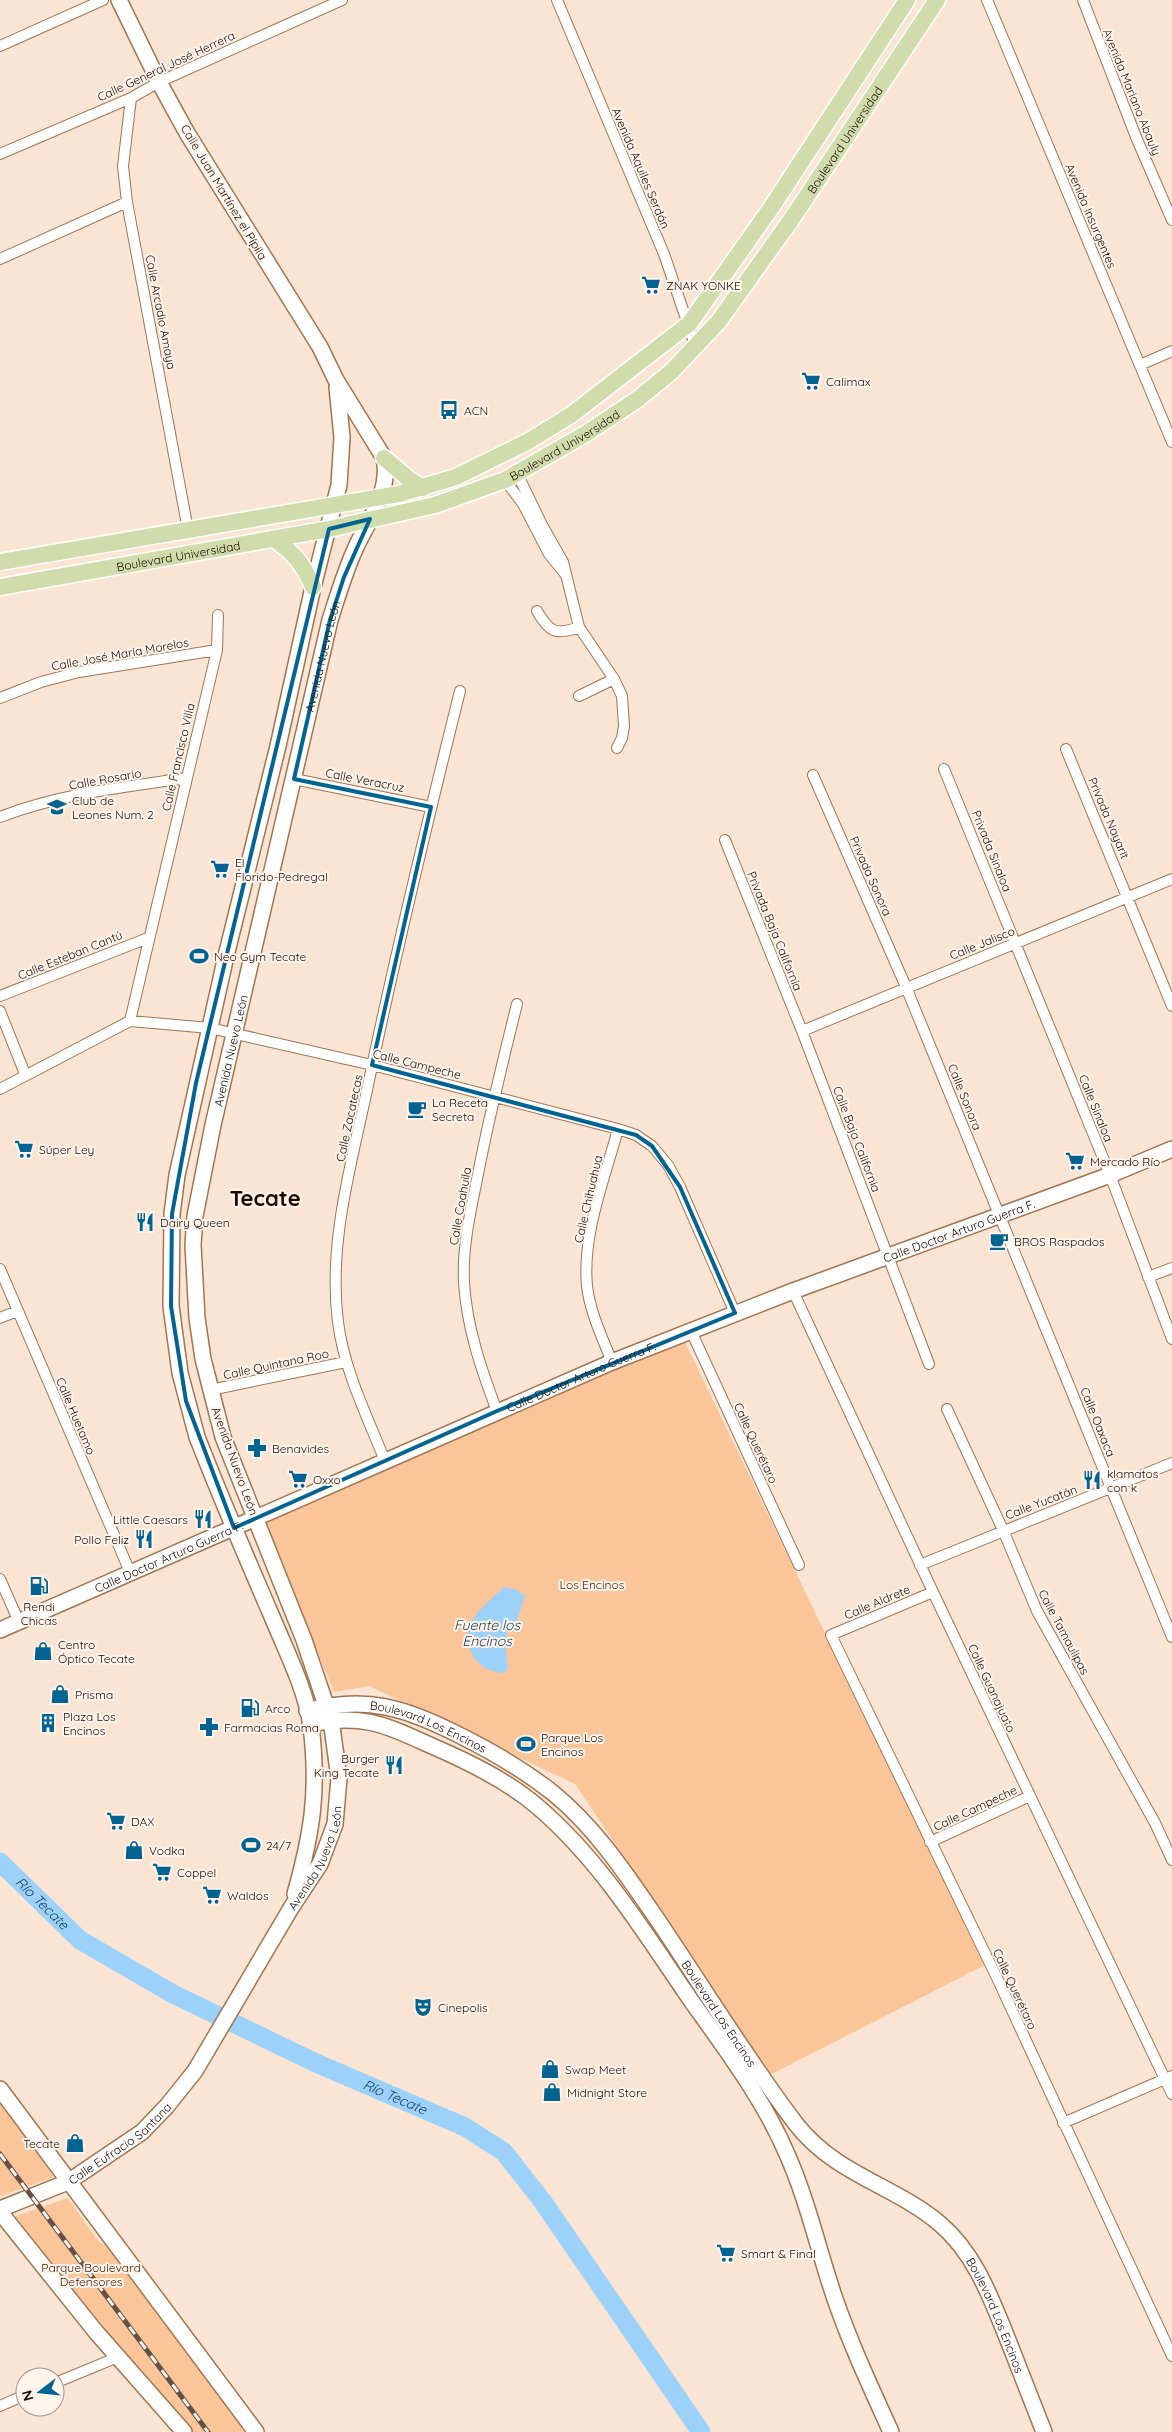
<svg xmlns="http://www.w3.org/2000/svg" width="1172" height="2432" font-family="Quicksand,sans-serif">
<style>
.green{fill:#fbc59a}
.water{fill:#9cd2f9}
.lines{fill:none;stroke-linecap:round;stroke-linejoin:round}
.river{stroke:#9cd2f9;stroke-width:19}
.street-casing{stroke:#a3744e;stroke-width:12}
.secondary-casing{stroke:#a3744e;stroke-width:18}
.primary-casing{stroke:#fff;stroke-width:19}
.street{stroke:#fff;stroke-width:10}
.secondary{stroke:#fff;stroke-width:15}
.primary{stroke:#d1dcad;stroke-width:16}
.rail-casing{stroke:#645145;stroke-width:5}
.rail{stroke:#fff4ec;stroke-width:3;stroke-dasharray:9;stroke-linecap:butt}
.marked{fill:none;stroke:#036493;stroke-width:4;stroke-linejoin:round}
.labels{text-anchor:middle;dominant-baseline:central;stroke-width:4;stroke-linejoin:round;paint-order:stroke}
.street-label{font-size:12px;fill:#1c0a00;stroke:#fff4ec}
.poi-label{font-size:12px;fill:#1c0a00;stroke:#fff4ec;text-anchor:start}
.park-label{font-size:12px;fill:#422304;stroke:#fff4ec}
.water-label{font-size:14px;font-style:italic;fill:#153f58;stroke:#fff4ec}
.town-label{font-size:22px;font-weight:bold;fill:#1c0a00;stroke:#fff4ec}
</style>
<rect width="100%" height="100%" fill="#fae5d5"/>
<path class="green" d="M684,1340L985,1965L770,2075L575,1784L369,1686L334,1692L262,1520Z
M0,2102L54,2177L1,2196L0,2194Z
M68,2198L98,2241L108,2247L245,2432H193L138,2367L110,2347L13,2217Z"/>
<path class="water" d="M504,1587L517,1590L525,1596L515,1626L507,1633L505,1644L508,1668L504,1673C493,1673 480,1667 474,1657C454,1626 483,1608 504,1587Z"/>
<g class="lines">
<path class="river" id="s1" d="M0,1862L80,1940L173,1994L316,2063L465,2127L504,2152L543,2202L701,2432"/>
<g class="street-casing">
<path id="street" d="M557,0L664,254L696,348
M987,0L1172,442
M1083,0L1136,137L1172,220
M0,46L103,0
M131,98L123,166L127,202L188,530
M0,154L131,98L159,82L342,0
M0,259L127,202
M1140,365L1172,351
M517,473L542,525L563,562L579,627L614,679L622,696L624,726L622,738L617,748
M505,480L523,504L549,554L566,575
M537,611C549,632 556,636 579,627
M579,696L614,679
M0,698L41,682L79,672L217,650
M1066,749L1172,1006
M944,769L1110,1175L1172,1339
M813,775L906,987L1172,1637
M294,779L431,807
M0,817C59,794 124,787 186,778
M725,840L802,1031L929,1364
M0,996L148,938
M0,1011L25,1074
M130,1021L217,650L218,615
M802,1031L1172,879
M0,1089L130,1021L210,1028L372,1065L618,1129L636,1135L652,1146L668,1165L680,1187L735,1313
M0,1269L130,1572
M1148,1277L1172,1268
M793,1291L933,1592L1172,2094
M0,1318L17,1311
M691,1331L799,1565
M612,1362C602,1337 590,1312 587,1286C582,1234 605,1178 618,1129
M210,1390L346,1362
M947,1409L1003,1530L1037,1611L1155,1823L1172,1860
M497,1411C481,1369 467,1328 464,1283C462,1246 471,1210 478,1174C489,1117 503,1060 517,1004
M385,1461C367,1416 344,1370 338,1322C328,1244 351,1165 367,1090C395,956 427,823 460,691
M920,1565L1172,1463
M0,1579L19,1622
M933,1592L831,1635L998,1980L1172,2356
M930,1842L1030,1796
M1063,2123L1172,2076
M55,2383L118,2357
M0,2406L25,2395"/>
</g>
<g class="secondary-casing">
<g id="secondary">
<path id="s2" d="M0,1630L612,1362L793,1291L1110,1175L1172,1149"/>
<path id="s3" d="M307,1711C366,1695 406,1708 459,1735C493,1752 523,1769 553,1793C595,1827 626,1874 657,1919C703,1987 746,2058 796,2124C836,2175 892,2184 939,2223C975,2253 991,2298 1008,2340C1020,2371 1032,2401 1044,2432"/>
<path d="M310,1724C363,1713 385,1725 432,1746C469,1762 508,1781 538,1807C600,1860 644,1932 690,1999C724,2047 763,2098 786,2152C807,2198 818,2249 834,2296C850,2343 871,2388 891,2432"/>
<path d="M295,1894C312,1833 319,1791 311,1726C306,1690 287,1653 273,1619C247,1559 221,1498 197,1437L180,1373L171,1306L172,1214L177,1175L226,956L278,746L313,587L339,485L342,437L337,387"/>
<path d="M0,2089L256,2432"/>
<path id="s4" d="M0,2209L68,2182L142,2132L167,2106L195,2071L291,1908L320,1864L335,1824L339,1778L331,1720L304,1640L223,1437L203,1359L197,1318L193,1245L195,1216L213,1125L330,620C338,595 345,571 356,547C369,519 391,491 384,458L336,380L320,347L187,133L159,82L119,0"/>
<path d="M0,2212L96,2332L184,2432"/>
</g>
</g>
<g class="primary-casing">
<g id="primary">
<path d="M384,458L410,480L423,488"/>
<path d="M274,539C294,553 304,565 313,587"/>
<path d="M0,562L399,494L456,477L527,442L571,415L689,324L771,208L907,0"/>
<path id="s5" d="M0,587L329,529L435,505L505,480L587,433L638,399L671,372L719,321L793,217L937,0"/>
</g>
</g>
<use href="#street" class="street"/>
<use href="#secondary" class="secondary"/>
<use href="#primary" class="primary"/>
<g class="rail-casing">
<path id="rail" d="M0,2154L208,2432"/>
</g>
<use href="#rail" class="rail"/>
</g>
<path class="marked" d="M370,519L344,577L330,620L294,779L431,807L372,1065L636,1135L652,1146L680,1187L735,1313L497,1411L234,1528L186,1401L171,1306L172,1214L196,1083L329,529Z"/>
<defs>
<g id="supermarket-bare" transform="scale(1.5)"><path d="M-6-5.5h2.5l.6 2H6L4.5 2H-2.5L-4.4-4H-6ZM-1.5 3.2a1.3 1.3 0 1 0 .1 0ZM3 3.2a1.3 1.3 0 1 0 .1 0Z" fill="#036493" stroke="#fff4ec" stroke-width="2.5" paint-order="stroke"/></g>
<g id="bus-bare" transform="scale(1.5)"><path d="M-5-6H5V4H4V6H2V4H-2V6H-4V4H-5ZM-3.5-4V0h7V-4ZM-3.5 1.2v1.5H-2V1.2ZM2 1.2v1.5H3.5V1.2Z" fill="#036493" stroke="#fff4ec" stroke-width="2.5" paint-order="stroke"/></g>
<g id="school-bare" transform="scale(1.5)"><path d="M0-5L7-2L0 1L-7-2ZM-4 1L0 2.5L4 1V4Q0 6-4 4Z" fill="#036493" stroke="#fff4ec" stroke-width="2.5" paint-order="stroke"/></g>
<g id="stadium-bare" transform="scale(1.5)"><path d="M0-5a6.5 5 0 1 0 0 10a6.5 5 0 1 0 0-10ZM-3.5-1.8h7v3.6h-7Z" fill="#036493" stroke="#fff4ec" stroke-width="2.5" paint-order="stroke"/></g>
<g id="cafe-bare" transform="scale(1.5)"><path d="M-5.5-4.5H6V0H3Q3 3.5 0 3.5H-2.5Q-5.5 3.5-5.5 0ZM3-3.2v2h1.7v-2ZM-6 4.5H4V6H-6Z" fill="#036493" stroke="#fff4ec" stroke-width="2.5" paint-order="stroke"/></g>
<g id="restaurant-bare" transform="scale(1.5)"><path d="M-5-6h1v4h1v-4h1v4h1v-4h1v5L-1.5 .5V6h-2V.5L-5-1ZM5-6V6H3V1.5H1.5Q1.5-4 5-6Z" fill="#036493" stroke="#fff4ec" stroke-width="2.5" paint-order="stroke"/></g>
<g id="pharmacy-bare" transform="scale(1.5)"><path d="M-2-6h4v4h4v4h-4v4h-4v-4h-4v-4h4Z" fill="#036493" stroke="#fff4ec" stroke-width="2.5" paint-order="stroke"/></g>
<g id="fuel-bare" transform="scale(1.5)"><path d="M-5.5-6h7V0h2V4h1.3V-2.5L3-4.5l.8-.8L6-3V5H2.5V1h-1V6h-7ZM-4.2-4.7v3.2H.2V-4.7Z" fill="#036493" stroke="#fff4ec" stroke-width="2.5" paint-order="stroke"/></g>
<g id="shop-bare" transform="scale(1.5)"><path d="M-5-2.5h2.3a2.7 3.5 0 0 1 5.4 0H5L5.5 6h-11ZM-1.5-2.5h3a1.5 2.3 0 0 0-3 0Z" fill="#036493" stroke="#fff4ec" stroke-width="2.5" paint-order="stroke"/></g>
<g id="building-bare" transform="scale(1.5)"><path d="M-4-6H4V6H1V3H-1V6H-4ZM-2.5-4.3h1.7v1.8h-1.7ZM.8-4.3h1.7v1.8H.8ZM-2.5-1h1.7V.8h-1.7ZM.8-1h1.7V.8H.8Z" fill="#036493" stroke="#fff4ec" stroke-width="2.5" paint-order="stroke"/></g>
<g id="theatre-bare" transform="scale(1.5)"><path d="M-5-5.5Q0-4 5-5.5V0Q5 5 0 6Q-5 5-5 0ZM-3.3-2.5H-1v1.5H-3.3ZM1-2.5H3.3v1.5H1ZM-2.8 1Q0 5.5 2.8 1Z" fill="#036493" stroke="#fff4ec" stroke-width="2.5" paint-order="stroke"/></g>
</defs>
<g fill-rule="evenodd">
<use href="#supermarket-bare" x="651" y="285"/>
<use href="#supermarket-bare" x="811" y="381"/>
<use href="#bus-bare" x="449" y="410"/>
<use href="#school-bare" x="57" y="807"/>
<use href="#supermarket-bare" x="220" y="869"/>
<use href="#stadium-bare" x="199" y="956"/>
<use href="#cafe-bare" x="417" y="1109"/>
<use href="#supermarket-bare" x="24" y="1149"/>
<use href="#supermarket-bare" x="1075" y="1161"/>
<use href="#restaurant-bare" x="145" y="1222"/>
<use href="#cafe-bare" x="999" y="1241"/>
<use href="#pharmacy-bare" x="257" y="1448"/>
<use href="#supermarket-bare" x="298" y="1479"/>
<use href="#restaurant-bare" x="1092" y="1480"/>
<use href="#restaurant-bare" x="203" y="1519"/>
<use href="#restaurant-bare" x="144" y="1539"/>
<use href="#fuel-bare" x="39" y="1586"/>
<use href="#shop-bare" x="43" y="1651"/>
<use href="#shop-bare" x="60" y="1694"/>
<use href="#fuel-bare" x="250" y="1708"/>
<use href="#building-bare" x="48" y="1723"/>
<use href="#pharmacy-bare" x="209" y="1727"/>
<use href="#stadium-bare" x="526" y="1744"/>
<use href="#restaurant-bare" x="394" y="1765"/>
<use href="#supermarket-bare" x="116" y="1821"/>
<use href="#stadium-bare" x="251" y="1845"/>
<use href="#shop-bare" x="134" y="1850"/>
<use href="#supermarket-bare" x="162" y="1872"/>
<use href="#supermarket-bare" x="212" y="1895"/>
<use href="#theatre-bare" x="423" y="2007"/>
<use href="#shop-bare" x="550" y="2069"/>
<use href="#shop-bare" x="552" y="2092"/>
<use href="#shop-bare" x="75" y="2143"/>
<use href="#supermarket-bare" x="726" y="2253"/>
</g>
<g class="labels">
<g class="street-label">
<text transform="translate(166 66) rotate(-25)">Calle General José Herrera</text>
<text transform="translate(1132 92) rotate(68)">Avenida Mariano Abauly</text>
<text stroke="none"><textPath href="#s5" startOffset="1006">Boulevard Universidad</textPath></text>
<text transform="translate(641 168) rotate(67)">Avenida Aquiles Serdán</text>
<text transform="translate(224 192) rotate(59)">Calle Juan Martínez el Pípila</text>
<text transform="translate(1091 216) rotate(67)">Avenida Insurgentes</text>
<text transform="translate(161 312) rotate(79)">Calle Arcadio Amaya</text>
<text stroke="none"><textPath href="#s5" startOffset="586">Boulevard Universidad</textPath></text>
<text stroke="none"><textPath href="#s5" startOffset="181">Boulevard Universidad</textPath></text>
<text transform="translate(120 654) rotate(-10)">Calle José María Morelos</text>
<text stroke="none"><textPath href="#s4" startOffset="1734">Avenida Nuevo León</textPath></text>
<text transform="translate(178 757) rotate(-77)">Calle Francisco Villa</text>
<text transform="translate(105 779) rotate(-10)">Calle Rosario</text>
<text transform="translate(365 780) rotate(11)">Calle Veracruz</text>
<text transform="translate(1109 818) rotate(67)">Privada Nayarit</text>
<text transform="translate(992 851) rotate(68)">Privada Sinaloa</text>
<text transform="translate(871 876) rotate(66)">Privada Sonora</text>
<text transform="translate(775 931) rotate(68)">Privada Baja California</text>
<text transform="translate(982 943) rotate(-22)">Calle Jalisco</text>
<text transform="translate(70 955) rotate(-22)">Calle Esteban Cantú</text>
<text stroke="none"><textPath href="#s4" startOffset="1329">Avenida Nuevo León</textPath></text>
<text transform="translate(417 1064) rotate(14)">Calle Campeche</text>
<text transform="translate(965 1097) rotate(68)">Calle Sonora</text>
<text transform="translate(1096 1108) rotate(68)">Calle Sinaloa</text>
<text transform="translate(349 1118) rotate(-78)">Calle Zacatecas</text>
<text transform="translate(857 1139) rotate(69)">Calle Baja California</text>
<text transform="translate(588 1199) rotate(-77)">Calle Chihuahua</text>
<text transform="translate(460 1206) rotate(-80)">Calle Coahuila</text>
<text stroke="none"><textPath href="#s2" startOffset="1039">Calle Doctor Arturo Guerra F.</textPath></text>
<text transform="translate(276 1364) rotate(-12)">Calle Quintana Roo</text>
<text stroke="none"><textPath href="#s2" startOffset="634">Calle Doctor Arturo Guerra F.</textPath></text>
<text transform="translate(76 1416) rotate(67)">Calle Huetamo</text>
<text transform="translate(1098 1422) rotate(68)">Calle Oaxaca</text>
<text transform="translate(756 1443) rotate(65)">Calle Querétaro</text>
<text transform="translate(235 1461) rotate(70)">Avenida Nuevo León</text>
<text transform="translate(1041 1502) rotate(-21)">Calle Yucatán</text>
<text stroke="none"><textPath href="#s2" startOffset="184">Calle Doctor Arturo Guerra F.</textPath></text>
<text transform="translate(877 1602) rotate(-23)">Calle Aldrete</text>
<text transform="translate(1064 1632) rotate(62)">Calle Tamaulipas</text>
<text transform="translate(992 1688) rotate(65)">Calle Guanajuato</text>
<text stroke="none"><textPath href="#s3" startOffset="126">Boulevard Los Encinos</textPath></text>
<text transform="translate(975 1808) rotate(-25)">Calle Campeche</text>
<text stroke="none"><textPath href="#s4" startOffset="489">Avenida Nuevo León</textPath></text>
<text transform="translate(1015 1989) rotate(65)">Calle Querétaro</text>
<text stroke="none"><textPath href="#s3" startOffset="546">Boulevard Los Encinos</textPath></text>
<text stroke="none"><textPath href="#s4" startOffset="138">Calle Eufracio Santana</textPath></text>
<text stroke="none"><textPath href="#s3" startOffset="965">Boulevard Los Encinos</textPath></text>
</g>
<g class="poi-label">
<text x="666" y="285">ZNAK YONKE</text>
<text x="826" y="381">Calimax</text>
<text x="464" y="410">ACN</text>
<text x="72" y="800">Club de<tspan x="72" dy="14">Leones Num. 2</tspan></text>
<text x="235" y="862">El<tspan x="235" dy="14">Florido-Pedregal</tspan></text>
<text x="214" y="956">Neo Gym Tecate</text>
<text x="432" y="1102">La Receta<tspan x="432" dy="14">Secreta</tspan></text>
<text x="39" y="1149">Súper Ley</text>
<text x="1090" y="1161">Mercado Río</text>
<text x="160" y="1222">Dairy Queen</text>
<text x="1014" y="1241">BROS Raspados</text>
<text x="272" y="1448">Benavides</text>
<text x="1107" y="1473">klamatos<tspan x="1107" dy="14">con k</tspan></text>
<text x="313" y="1479">Oxxo</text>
<text x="188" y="1519" text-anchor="end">Little Caesars</text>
<text x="129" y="1539" text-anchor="end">Pollo Feliz</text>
<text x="39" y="1606" text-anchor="middle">Rendi<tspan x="39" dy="14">Chicas</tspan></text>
<text x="58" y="1644">Centro<tspan x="58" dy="14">Óptico Tecate</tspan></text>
<text x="75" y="1694">Prisma</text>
<text x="265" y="1708">Arco</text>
<text x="63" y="1716">Plaza Los<tspan x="63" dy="14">Encinos</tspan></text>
<text x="224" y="1727">Farmacias Roma</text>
<text x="541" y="1737">Parque Los<tspan x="541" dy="14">Encinos</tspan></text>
<text x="379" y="1758" text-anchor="end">Burger<tspan x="379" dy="14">King Tecate</tspan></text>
<text x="131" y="1821">DAX</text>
<text x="266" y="1845">24/7</text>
<text x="149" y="1850">Vodka</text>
<text x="177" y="1872">Coppel</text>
<text x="227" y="1895">Waldos</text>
<text x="438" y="2007">Cinepolis</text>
<text x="565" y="2069">Swap Meet</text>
<text x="567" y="2092">Midnight Store</text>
<text x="60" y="2143" text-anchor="end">Tecate</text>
<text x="741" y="2253">Smart &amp; Final</text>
</g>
<g class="park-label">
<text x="592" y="1584">Los Encinos</text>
<text x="91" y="2267">Parque Boulevard<tspan x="91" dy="14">Defensores</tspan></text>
</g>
<g class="water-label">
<text x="487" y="1625">Fuente los<tspan x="487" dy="16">Encinos</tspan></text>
<text stroke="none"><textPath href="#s1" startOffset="59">Río Tecate</textPath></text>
<text stroke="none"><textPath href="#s1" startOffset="464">Río Tecate</textPath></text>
</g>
<g class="town-label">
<text x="265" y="1198">Tecate</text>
</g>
</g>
<g transform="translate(40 2392) rotate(254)"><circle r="24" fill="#fff4ec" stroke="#a4968e"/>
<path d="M0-4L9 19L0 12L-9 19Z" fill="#036493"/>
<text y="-8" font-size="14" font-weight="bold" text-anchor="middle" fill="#1c0a00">N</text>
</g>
</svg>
